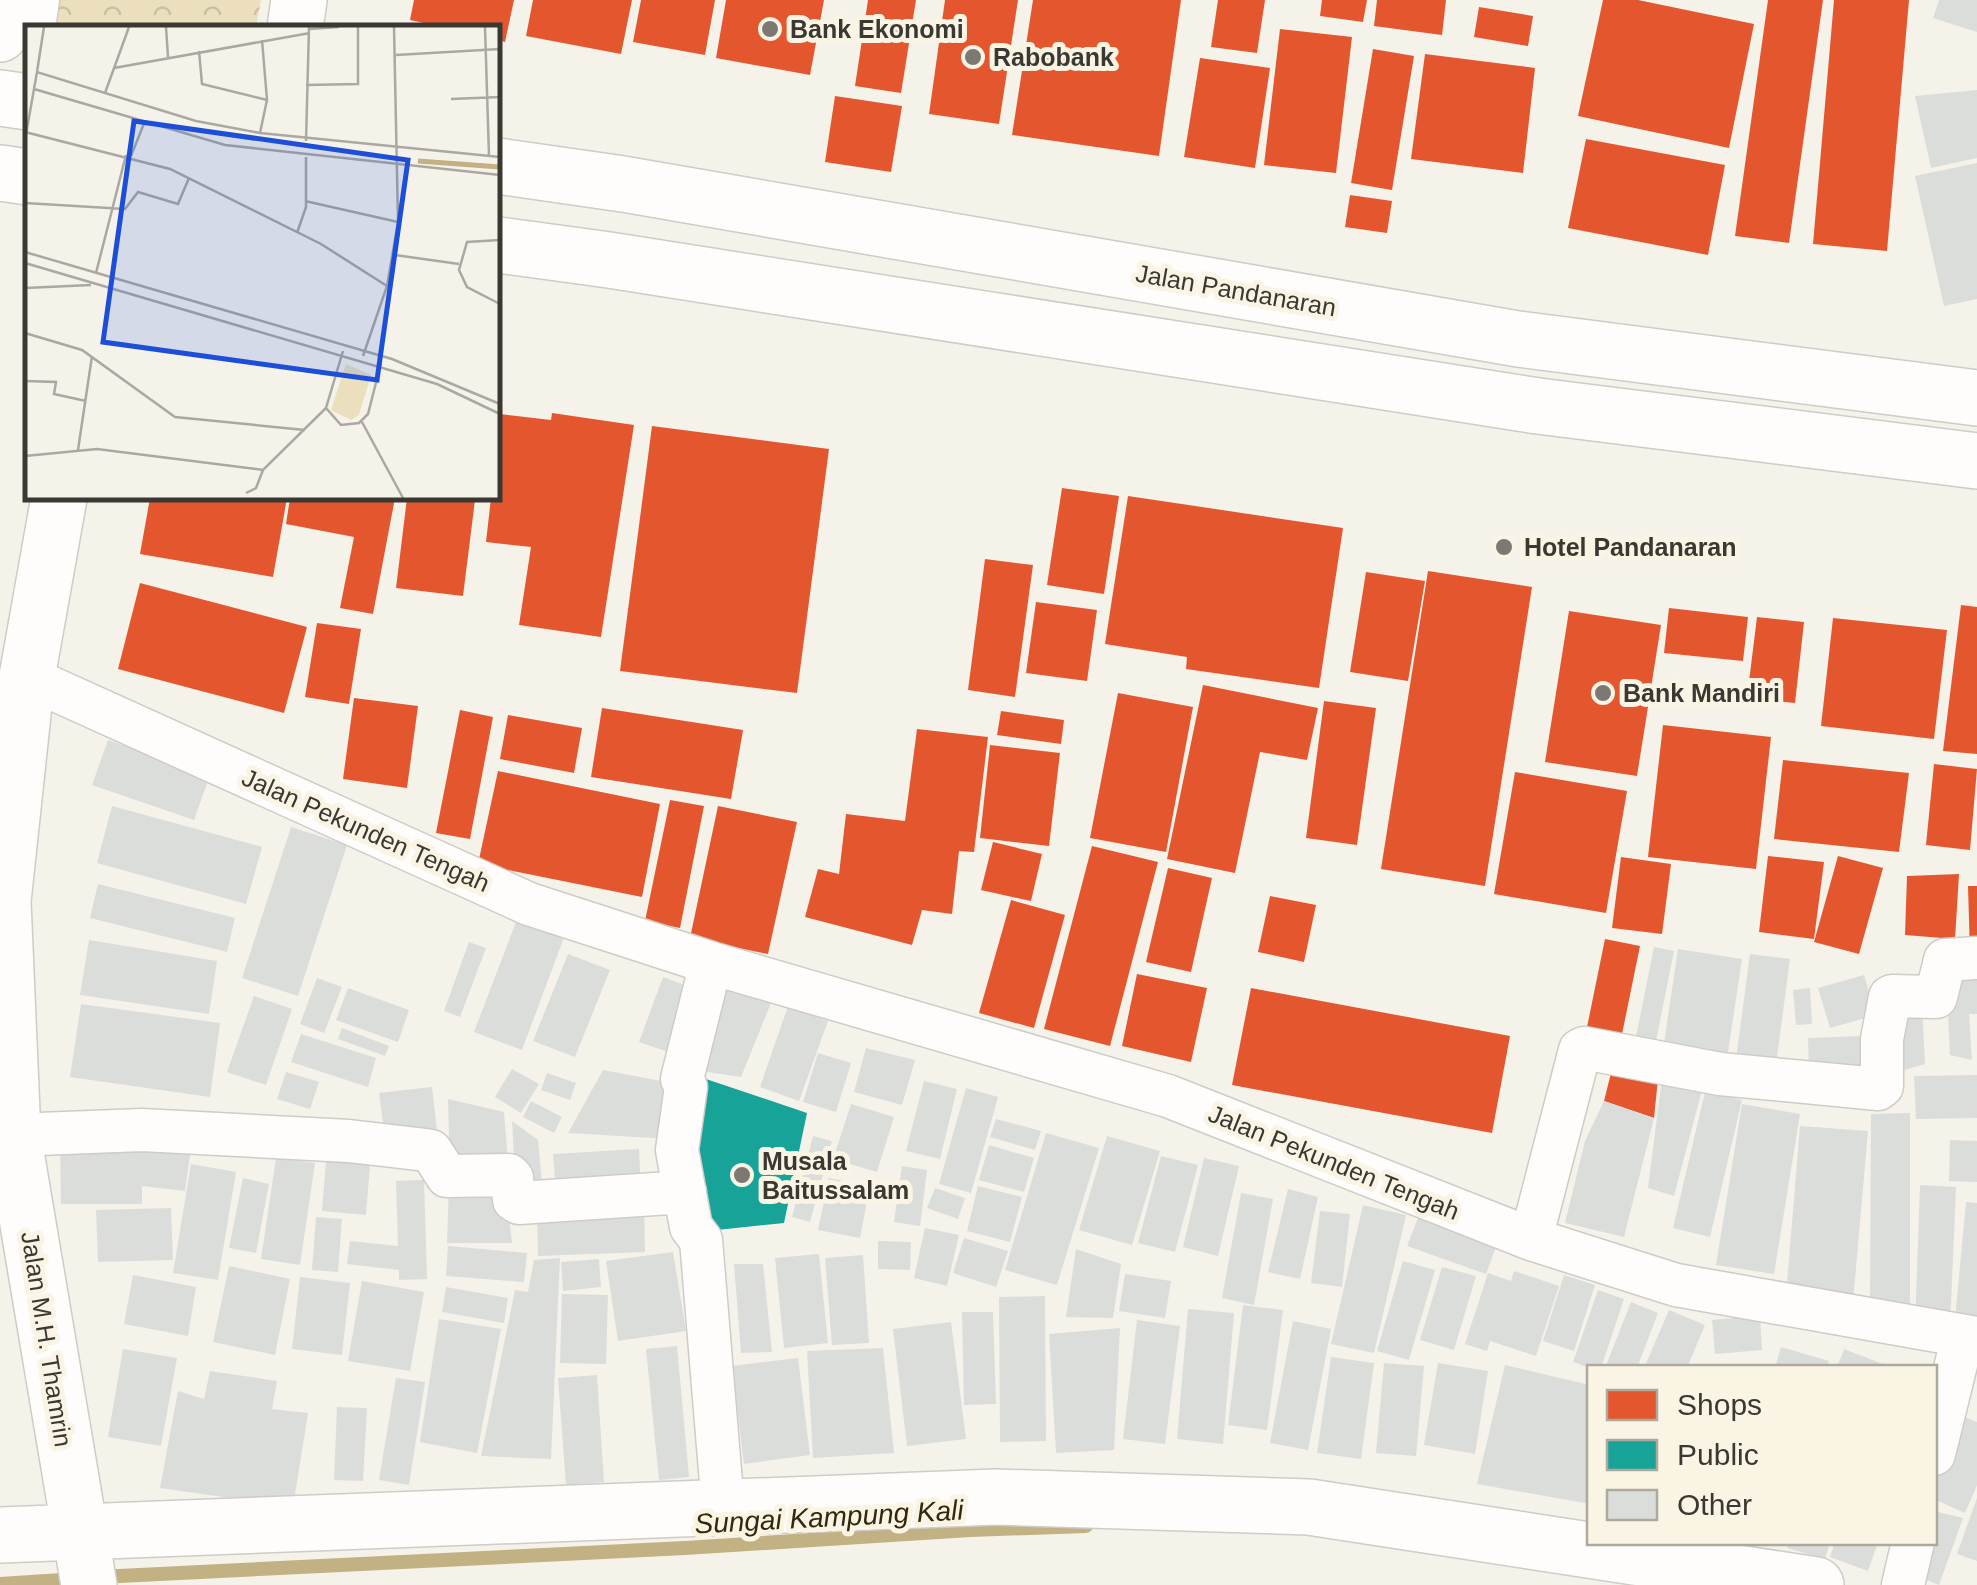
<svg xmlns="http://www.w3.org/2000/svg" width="1977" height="1585" font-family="Arial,sans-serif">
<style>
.park{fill:url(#park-crowns)}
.shops{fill:#e4572e}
.public{fill:#17a398}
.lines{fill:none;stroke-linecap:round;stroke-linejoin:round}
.stream{stroke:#c1b183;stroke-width:14}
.building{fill:#dbdddb}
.pedestrian-casing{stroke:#ceccc6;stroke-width:35}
.minor-casing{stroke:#ceccc6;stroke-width:45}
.secondary-casing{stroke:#ceccc6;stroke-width:58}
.primary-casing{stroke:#ceccc6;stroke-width:58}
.pedestrian{stroke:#fefdfc;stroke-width:32}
.minor{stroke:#fefdfc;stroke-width:42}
.secondary{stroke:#fefdfc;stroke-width:55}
.primary{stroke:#fefdfc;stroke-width:55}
.poi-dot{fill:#7b7972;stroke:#faf4e5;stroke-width:4}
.labels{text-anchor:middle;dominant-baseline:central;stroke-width:10;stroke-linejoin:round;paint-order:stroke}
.poi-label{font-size:25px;font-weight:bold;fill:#3a3832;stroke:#faf4e5;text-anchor:start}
.street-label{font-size:25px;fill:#3a3832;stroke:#faf4e5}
.water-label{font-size:28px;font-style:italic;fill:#32280b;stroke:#faf4e5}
.inset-river{fill:none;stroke:#c1b183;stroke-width:5}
.inset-road{fill:none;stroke:#aaa8a0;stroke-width:2.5}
.view{fill:#1d4ed8;fill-opacity:0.15;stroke:#1d4ed8;stroke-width:5}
.inset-edge{fill:none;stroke:#3a3832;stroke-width:5}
</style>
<defs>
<pattern id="park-crowns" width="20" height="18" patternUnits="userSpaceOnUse" patternTransform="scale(2.5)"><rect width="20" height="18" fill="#ebdfbe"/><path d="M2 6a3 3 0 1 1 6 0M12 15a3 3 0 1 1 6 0" fill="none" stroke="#cac0a4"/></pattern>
</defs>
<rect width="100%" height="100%" fill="#f5f2ea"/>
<path class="park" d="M52,0H261L256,27L47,28Z"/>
<path class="shops" d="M414,0H514L505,42L498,40V28H447L410,20Z
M533,0H632L621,54L526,36Z
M641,0H715L705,55L633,42Z
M726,0H824L810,75L716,58Z
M868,0H916L901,93L855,86Z
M945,0H1018L999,124L929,114Z
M1033,0H1181L1159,156L1012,135Z
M1218,0H1265L1257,53L1211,47Z
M1322,0H1367L1363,22L1320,16Z
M1377,0H1446L1442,35L1374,26Z
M1603,0H1638L1754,24L1729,148L1578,116Z
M1768,0H1823L1789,243L1735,236Z
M1834,0H1909L1887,251L1813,244Z
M1479,7L1533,16L1528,46L1474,37Z
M1280,29L1352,37L1336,173L1264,165Z
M1373,49L1414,56L1392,190L1351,183Z
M1425,54L1535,68L1523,173L1411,159Z
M1200,58L1270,68L1255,168L1184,157Z
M835,96L902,106L891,172L825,162Z
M1586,139L1725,165L1708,255L1568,228Z
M1350,195L1392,201L1387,233L1345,227Z
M552,413L634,425L601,637L519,625L531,547L486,542L491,498H498V440L500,414L551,420Z
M652,426L829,449L797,693L620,671Z
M1062,488L1119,496L1104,594L1047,585Z
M1128,496L1343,528L1319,688L1186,669L1187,657L1105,644Z
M150,498H287L273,577L140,554Z
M290,498H395L373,614L340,608L354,537L286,524Z
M407,498L475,500L463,596L396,588Z
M985,559L1033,565L1015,697L968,690Z
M1428,571L1532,587L1485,886L1381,869Z
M1366,572L1425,581L1408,681L1350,672Z
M140,583L307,627L284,713L118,669Z
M1036,602L1097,610L1087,681L1026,673Z
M1961,605L1977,607V754L1943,751Z
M1669,608L1748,617L1743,661L1664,653Z
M1569,611L1661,625L1637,776L1545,762Z
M1757,617L1804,622L1795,703L1747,698Z
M1833,618L1947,630L1934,739L1821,726Z
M317,623L361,629L349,704L305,697Z
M1203,685L1318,708L1307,760L1260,752L1235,873L1167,859Z
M1118,693L1193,707L1166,852L1090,838Z
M354,698L418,706L407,788L343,779Z
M1324,701L1376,708L1357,845L1306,838Z
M602,708L743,730L731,799L591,777Z
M460,710L493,717L470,839L436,833Z
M1001,711L1064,720L1061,744L997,735Z
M508,715L582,728L574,773L500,759Z
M1663,725L1771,737L1756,869L1648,857Z
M917,729L988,737L974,852L959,851L952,914L922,910L912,945L805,917L818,869L839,874L846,814L905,821Z
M990,745L1060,753L1049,846L980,838Z
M1783,760L1909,773L1899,852L1774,839Z
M1934,764L1977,769L1970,850L1926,845Z
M498,771L660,804L642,897L478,864Z
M1515,772L1627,791L1606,913L1494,894Z
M670,800L704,806L680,928L645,921Z
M718,806L797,822L768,954L690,938Z
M993,842L1042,854L1031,901L981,890Z
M1092,846L1158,862L1110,1046L1044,1029Z
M1768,856L1824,862L1814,939L1759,932Z
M1838,856L1883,868L1859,954L1814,942Z
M1621,857L1671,864L1662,934L1612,928Z
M1168,868L1212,878L1191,972L1146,962Z
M1959,874L1955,939L1905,935L1907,876Z
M1968,886H1977V953L1970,954Z
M1270,896L1316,905L1304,962L1258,952Z
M1011,900L1065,915L1034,1028L979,1013Z
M1605,939L1640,946L1620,1044L1585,1037Z
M1137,974L1207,988L1191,1062L1122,1046Z
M1251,988L1510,1036L1492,1133L1232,1085Z
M1615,1057L1659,1069L1654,1118L1604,1101Z"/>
<path class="public" d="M700,1077L807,1113L784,1223L698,1232L683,1126Z"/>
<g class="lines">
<path class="stream" d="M99,1577L685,1548L970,1530L1086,1526
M0,1584L77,1579"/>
</g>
<path class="building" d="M1939,0H1977V32L1933,18Z
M1977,90V158L1931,168L1915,96Z
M1977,163V299L1944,306L1915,176Z
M108,740L210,775L194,820L92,785Z
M112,806L262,847L246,904L97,863Z
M291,827L347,845L298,996L242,978Z
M98,884L235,918L227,952L90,918Z
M519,914L566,932L522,1050L474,1032Z
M89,940L217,961L209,1014L80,995Z
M469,942L486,948L460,1017L444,1011Z
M1654,947L1674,951L1654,1051L1634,1047Z
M1678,949L1742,959L1727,1059L1663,1050Z
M568,954L610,970L575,1057L533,1041Z
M1750,954L1790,959L1775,1072L1735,1067Z
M1946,971L1977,977V1014H1969L1972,1060L1950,1055Z
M1864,975L1876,1015L1830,1028L1818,988Z
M663,977L698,990L674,1054L639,1042Z
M317,978L342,987L324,1033L300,1024Z
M709,986L771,1003L741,1077L694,1070Z
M348,988L409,1010L398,1042L336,1020Z
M1810,988L1812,1024L1796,1025L1793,990Z
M254,996L292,1009L266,1085L227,1072Z
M81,1004L220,1023L210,1097L70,1077Z
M1922,1005L1925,1064L1901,1071L1895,1007Z
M788,1006L828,1021L799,1101L760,1087Z
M342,1028L389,1046L385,1056L338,1039Z
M301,1034L376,1058L368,1087L291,1062Z
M1862,1036L1863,1070L1809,1072L1808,1038Z
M866,1048L915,1060L902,1105L854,1092Z
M818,1053L851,1063L836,1112L803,1102Z
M512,1069L539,1084L521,1113L495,1097Z
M603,1070L677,1084L670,1139L568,1133Z
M286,1072L319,1082L310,1109L277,1099Z
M547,1073L576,1083L570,1100L541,1090Z
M1977,1075V1118L1916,1119L1914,1076Z
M1662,1078L1702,1090L1674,1196L1648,1188Z
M924,1081L957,1089L940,1159L906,1151Z
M432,1087L437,1131L385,1138L379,1093Z
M966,1088L998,1097L971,1193L939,1184Z
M1705,1092L1742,1100L1710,1237L1673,1228Z
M448,1099L504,1112L509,1173L450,1175Z
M531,1101L562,1117L554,1133L523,1117Z
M1604,1101L1654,1118L1624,1237L1565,1223L1585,1141Z
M851,1104L894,1117L877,1172L833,1159Z
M1742,1104L1800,1114L1774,1274L1716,1265Z
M1910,1113V1307H1870L1871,1114Z
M996,1119L1041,1131L1035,1150L990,1137Z
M512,1121L538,1140L543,1194H516Z
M1800,1126L1868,1131L1853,1302L1786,1296Z
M1046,1133L1099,1148L1057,1285L1005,1270Z
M813,1136L832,1141L810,1222L792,1217Z
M1107,1136L1160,1151L1132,1245L1079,1230Z
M1950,1140L1977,1141V1182L1949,1181Z
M192,1141L185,1191L142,1186V1204H61L60,1142Z
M989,1145L1034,1158L1024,1192L979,1180Z
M639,1149L641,1188L556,1193L553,1154Z
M1161,1156L1198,1165L1175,1252L1138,1243Z
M276,1158L315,1163L300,1265L261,1259Z
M1204,1158L1239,1166L1218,1256L1183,1247Z
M326,1161L370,1165L366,1215L322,1211Z
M191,1164L236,1172L218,1280L173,1273Z
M902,1166L927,1170L920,1226L894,1222Z
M243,1178L269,1184L256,1253L229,1248Z
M829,1178L870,1186L860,1238L818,1230Z
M505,1179L512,1243H447L449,1184Z
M424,1180L427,1279L399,1280V1270L347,1264L350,1241L398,1246L396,1181Z
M1920,1185L1956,1187L1950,1328L1915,1326Z
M978,1186L1022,1197L1010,1242L967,1231Z
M935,1188L965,1198L958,1219L927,1208Z
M1288,1189L1318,1197L1300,1279L1268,1272Z
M1241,1193L1273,1199L1254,1305L1222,1298Z
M644,1201L645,1252L538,1256L537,1204Z
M1966,1202L1977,1203V1332L1954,1330Z
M1363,1205L1406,1215L1374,1353L1331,1344Z
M171,1208L173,1260L98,1262L96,1210Z
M1320,1211L1350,1214L1342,1287L1311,1283Z
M1420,1213L1498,1241L1486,1274L1407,1246Z
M316,1217L342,1219L338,1272L312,1270Z
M925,1228L959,1235L947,1286L914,1278Z
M964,1238L1008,1251L996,1287L953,1273Z
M878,1241L911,1242L910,1270L878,1269Z
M448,1246L527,1253L524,1282L446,1276Z
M1076,1249L1121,1264L1113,1318L1066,1317Z
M673,1252L686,1331L618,1341L606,1261Z
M819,1254L828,1343L784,1348L775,1258Z
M863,1255L869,1343L832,1345L825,1258Z
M560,1258L551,1459L481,1456L515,1290L528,1292L534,1260Z
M599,1259L601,1287L563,1291L561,1262Z
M1403,1261L1435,1270L1409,1360L1377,1351Z
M734,1264H763L772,1352L741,1353Z
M229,1266L290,1279L275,1355L213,1342Z
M1442,1267L1476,1276L1454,1350L1420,1340Z
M1514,1271L1559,1286L1536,1356L1490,1341L1487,1351L1465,1344L1488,1273L1511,1281Z
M1125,1274L1171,1281L1165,1318L1119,1311Z
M133,1275L196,1287L188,1336L124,1324Z
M1564,1275L1595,1285L1574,1351L1543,1341Z
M300,1277L350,1283L342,1355L292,1349Z
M362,1281L424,1292L410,1371L348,1361Z
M446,1287L508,1298L504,1323L442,1312Z
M1598,1290L1624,1299L1601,1368H1590L1573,1362Z
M562,1294L608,1295L606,1364L560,1363Z
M1045,1296L1046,1441L1000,1442L999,1297Z
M1631,1302L1658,1313L1637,1368H1605Z
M1243,1305L1283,1310L1267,1430L1228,1425Z
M1188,1309L1234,1313L1223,1444L1177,1439Z
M1669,1310L1705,1325L1687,1368H1644Z
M962,1312H993L996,1404L964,1405Z
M1760,1316L1762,1350L1715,1354L1712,1320Z
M439,1319L501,1329L477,1453L420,1442Z
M1137,1320L1180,1326L1165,1444L1123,1439Z
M1293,1321L1331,1329L1308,1450L1270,1443Z
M951,1322L966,1439L907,1446L893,1329Z
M1120,1328L1114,1450L1056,1453L1049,1334Z
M677,1346L689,1477L659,1480L646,1349Z
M1781,1347L1829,1361L1827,1368H1775Z
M883,1348L894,1453L813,1458L807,1351Z
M123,1349L177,1358L161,1446L108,1437Z
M1844,1349L1883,1364L1881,1368H1837Z
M1331,1357L1374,1363L1361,1459L1317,1453Z
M798,1358L810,1455L744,1464L732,1366Z
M1384,1363L1424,1366L1416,1456L1376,1453Z
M1438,1363L1488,1371L1475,1454L1424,1445Z
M1505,1365L1590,1385V1504L1477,1484Z
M210,1371L277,1381L272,1409L308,1413L293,1507L160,1488L178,1391L204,1399Z
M597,1375L604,1482L566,1485L558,1378Z
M396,1378L425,1382L409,1485L379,1480Z
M337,1407L367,1408L363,1481L334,1480Z
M1951,1412L1977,1422V1485L1965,1513L1934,1499V1479Z
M1977,1498V1561L1957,1554Z
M1934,1511L1963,1518L1939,1585L1912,1574L1918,1542H1934Z
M1789,1542H1830L1825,1559L1787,1548Z
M1835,1542H1878L1868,1571L1830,1557Z"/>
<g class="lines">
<g class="pedestrian-casing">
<path id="pedestrian" d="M39,28L43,0"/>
</g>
<g class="minor-casing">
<path id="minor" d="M27,677L529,904L711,963L1168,1096L1531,1239L1676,1285L1977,1338
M711,963L682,1079L686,1087L677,1150L691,1227L701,1240L723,1507
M13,1135L142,1130L349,1141L426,1150L431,1151L447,1176L509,1175L512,1178L514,1200L519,1203L685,1192
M1531,1239L1580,1050L1584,1048L1720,1074L1878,1089L1882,1086V1039L1890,997L1892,996L1936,997L1945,960L1977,958
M1934,1454L1963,1336
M1903,1585L1913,1542"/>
</g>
<g class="secondary-casing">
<path id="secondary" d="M295,28L299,0
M0,34L4,0
M59,498L27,677L3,901L13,1135L89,1585
M0,1535L996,1497L1309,1507L1816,1585"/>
</g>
<g class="primary-casing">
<path id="primary" d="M0,98L28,102
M498,166L623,184L1518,339L1977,398
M0,173L28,177
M498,245L609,260L1538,406L1977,461"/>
</g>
<use href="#pedestrian" class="pedestrian"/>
<use href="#minor" class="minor"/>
<use href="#secondary" class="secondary"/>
<use href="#primary" class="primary"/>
</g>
<g class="poi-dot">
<circle cx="770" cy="29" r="10"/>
<circle cx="973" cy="57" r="10"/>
<circle cx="1504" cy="547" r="10"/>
<circle cx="1603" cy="693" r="10"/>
<circle cx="742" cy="1175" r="10"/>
</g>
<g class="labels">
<g class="poi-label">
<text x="790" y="29">Bank Ekonomi</text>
<text x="993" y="57">Rabobank</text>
<text x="1524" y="547">Hotel Pandanaran</text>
<text x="1623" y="693">Bank Mandiri</text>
<text x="762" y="1161">Musala<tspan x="762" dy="29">Baitussalam</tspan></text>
</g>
<g class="street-label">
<text transform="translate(1236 290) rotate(10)">Jalan Pandanaran</text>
<text transform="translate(366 830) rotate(24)">Jalan Pekunden Tengah</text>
<text transform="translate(1334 1162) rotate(22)">Jalan Pekunden Tengah</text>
<text transform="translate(47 1339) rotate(81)">Jalan M.H. Thamrin</text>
</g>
<g class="water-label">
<text transform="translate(829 1517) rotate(-3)">Sungai Kampung Kali</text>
</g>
</g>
<g transform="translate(25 25)">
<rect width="475" height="475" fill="#f5f2ea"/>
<path d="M321,339L346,350L334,390L326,395L306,385Z" fill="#ebdfbe"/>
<path class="inset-river" d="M393,136L475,142"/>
<path class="inset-road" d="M141,2L143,32M460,2L464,131M284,4L314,2M174,26L177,59L242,75M371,30L475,24M89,43L285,8M12,47L19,2M281,60L333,59V2M9,64L200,120L475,150M80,68L104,2M426,74L475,72M0,107L145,144L296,219L362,261M235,108L242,75L237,15M0,115L12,47L171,96L235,108L475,132M281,116L284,2M106,131L120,96M280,176L373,197M0,178L100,184L113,167L153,179L164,153M272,208L281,182V132M475,215L442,217L434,245L442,262L475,279M0,227L367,334L475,379M370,230L434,239M0,238L412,359L475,389M71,248L101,130M0,263L66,260M0,308L57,325L150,392L280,405M318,326L301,383L316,400L334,398L343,389L356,338M338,331L362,261L373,197L369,2M0,356L31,357L29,369L61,376M337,397L378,473M53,425L67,331M0,431L72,424L238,445L301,383M221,468L231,463L238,445"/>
<path class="view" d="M109,96L383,135L352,355L78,317Z"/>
<rect width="475" height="475" class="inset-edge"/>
</g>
<rect x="1587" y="1365" width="350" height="180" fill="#faf4e5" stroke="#ada99d" stroke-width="2.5"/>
<rect x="1607" y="1390" width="50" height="30" fill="#e4572e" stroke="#ada99d" stroke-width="2.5"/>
<text x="1677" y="1415" font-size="30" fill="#3a3832">Shops</text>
<rect x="1607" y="1440" width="50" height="30" fill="#17a398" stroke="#ada99d" stroke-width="2.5"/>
<text x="1677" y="1465" font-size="30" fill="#3a3832">Public</text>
<rect x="1607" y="1490" width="50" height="30" fill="#dbdddb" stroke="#ada99d" stroke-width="2.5"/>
<text x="1677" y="1515" font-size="30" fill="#3a3832">Other</text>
</svg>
